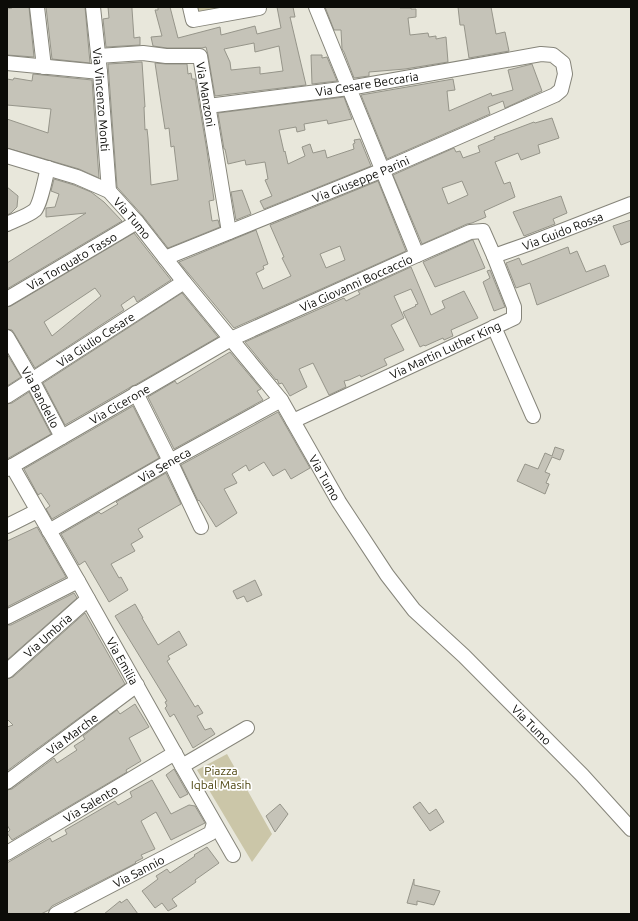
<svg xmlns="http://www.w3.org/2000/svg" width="638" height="921" font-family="Ubuntu,sans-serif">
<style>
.green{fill:#cbc6a8}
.building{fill:#c5c3b8;stroke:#96958a;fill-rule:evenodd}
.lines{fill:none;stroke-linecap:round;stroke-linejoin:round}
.minor-casing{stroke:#86857a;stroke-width:16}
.minor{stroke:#fff;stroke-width:14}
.labels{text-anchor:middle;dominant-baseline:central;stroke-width:3.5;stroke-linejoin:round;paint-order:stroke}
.street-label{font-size:12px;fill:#0c0c08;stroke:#fff}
.park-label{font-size:12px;fill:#4f4712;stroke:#fff}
</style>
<rect width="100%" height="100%" fill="#e8e7db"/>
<path class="green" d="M193,7H228L195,13Z
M227,754L272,834L252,862L197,770Z"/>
<path class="building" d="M12,7H29L34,57L7,55V9L12,8Z
M46,7H85L90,63L52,59Z
M108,7H132V9L134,38L140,37V45L106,47L103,19L109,18Z
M158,7H170L178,38L220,27L221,35L255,26L257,34L281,28L277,7H293L295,17H290L306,85L215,96L208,55L206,47L202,48H167L153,46L151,37L162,36L155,10H158ZM254,43L255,52L279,46L283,71L260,74V67L231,70L230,62L224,49Z
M325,7H400V8H411V9H416V17L408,18L410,35L428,33L429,37L436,36V39L446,37L448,62L405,69L369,72V76L354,78L344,52L342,49L341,30H334Z
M458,7H491L496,34L505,32L509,51L469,58L464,25H460Z
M311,55H322V58L327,57L337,81L312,84Z
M142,62L145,107H144L145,130L147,129L148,138L151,185L178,180L174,146L171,147L169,128L165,129L155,63L166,64H187L188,74L191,73L192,79H195L207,151L214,200L209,201L212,221L218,220L220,227L168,248L143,216L117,187L108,64Z
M532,64L542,91L505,108L503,101L488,107L490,114L387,159L361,95L453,79L455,90L447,91L449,111L491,93L492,96L513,90L508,70Z
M33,74L92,80L99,178L79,169L7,148V119L48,133L51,109L7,105V79L13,80L14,78L32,81Z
M344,97L352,119L328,124L327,120L304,124L305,130L297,132L296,127L279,130L284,152L285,151L288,164L305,156L302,147L310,144L313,153L325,150L327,158L354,149L353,144L355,143L354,140L360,139L371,166L264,209L260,201L272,196L265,180L268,179L265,162L246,165L245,160L228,164L225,149H224L218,113Z
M552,118L559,138L538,145L540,153L521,160L518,153L495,162L504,184L510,182L515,197L484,211L486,217L472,223L467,224L422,244L393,175L454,148L456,152L460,151L463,158L480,152L478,146L495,139L494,137L505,133L534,122L535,123ZM462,181L468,195L448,204L442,188Z
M54,179L74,185L91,192L104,202L122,221L7,289V263L86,213L46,217V208L55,207L59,194L51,191Z
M378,181L406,251L234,328L179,262L256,230L268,264L263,266L264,269L256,273L263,289L291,276L282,258L284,257L270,225ZM340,246L345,260L326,268L320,254Z
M7,187L18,196L17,207L11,213L7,215Z
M242,190L251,214L236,220L231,192Z
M561,196L567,213L553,219L555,224L524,236L513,212Z
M631,220V241L621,245L613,226Z
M134,233L171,280L137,302L134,296L121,305L124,310L35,368L14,333L12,330L7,329V307L11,306ZM95,288L101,296L52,336L44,322Z
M472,240H473L485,268L435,287L423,262Z
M568,247L570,254L577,251L586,272L605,265L609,276L537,305L530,283L516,288L506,263L519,258L522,265Z
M411,267L431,315L445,308L442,301L464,291L478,318L451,330L453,336L444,340L443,338L425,346L424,345L420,347L403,312L416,306L415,305L418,304L411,289L394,296L404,318L391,325L404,350L384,359L387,365L361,377L360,375L349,380L344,381L346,387L329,395L313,363L299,369L307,387L290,396L282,383L279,384L277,379L276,380L245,342L344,298L346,301L360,294L358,291Z
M490,270L505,307L494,311L483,282L490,278L487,271Z
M182,293L218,337L135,385L132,386L129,388L65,425L43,383Z
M230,352L261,389L257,391L263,400L174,449L148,397L175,381L177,384Z
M7,354L21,377L7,386Z
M29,392L51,434L7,459V404L12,403Z
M133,406L159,458L52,519L46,509L50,506L41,493L38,495L24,469Z
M278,412L310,468L291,479L285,469L273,476L264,462L249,471L246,465L232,474L237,483L224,489L237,513L216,527L203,506L199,500L198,501L181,465Z
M555,447L564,450L560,460L552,457L545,472L550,474L546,483L549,484L545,494L517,481L525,464L538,469L545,453L552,456Z
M166,473L181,504L138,529L143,537L131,544L135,551L111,564L119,578L121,577L128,590L109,602L85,561L79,565L61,534L99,512L101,514L118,504L116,502Z
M37,527L66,577L7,607V541Z
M255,580L262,595L247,602L244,596L237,599L233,591Z
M74,593L77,598L7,660V625H11Z
M135,604L143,618H142L158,645L179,631L187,645L168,656L170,659L167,661L195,707L198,705L203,713L197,716L205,730L211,728L215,734L193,748L174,714L170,717L165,708L167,706L165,702L167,701L115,616Z
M85,613L125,684L7,771V727L13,725L7,719V679L13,677Z
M135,704L149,727L129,738L141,761L126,770L127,772L12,840L7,833L10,830L7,825V790L12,789L54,758L57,763L77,750L74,746L85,739L83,736L117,710L120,714Z
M174,769L188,794L180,798L166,775Z
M152,780L171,814L189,805L195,806L205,823L171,840L156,812L141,821L155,849L141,855L143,858L135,862L136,863L52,906L49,910L41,914H7V863L50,838L52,842L67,834L65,830L115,801L118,805L132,797L130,792Z
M420,802L429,814L436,809L444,822L430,831L413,807Z
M280,804L288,814L275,832L266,816Z
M207,847L219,863L195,880L196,882L172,899L177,906L168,911L162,903L155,908L142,891L158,879L156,876L167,869L170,873L195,856L194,855Z
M414,879V885L440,891L434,905L417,901V905L407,903Z
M127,899L138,914H104L120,901L121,903Z"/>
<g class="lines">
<g class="minor-casing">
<g id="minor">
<path d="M37,7L44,67"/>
<path id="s1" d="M93,7L100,72L109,191"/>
<path d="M190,7L193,20L259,8V7"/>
<path d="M316,7L417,255"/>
<path id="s2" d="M98,56L143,53L166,56H200L229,232"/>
<path d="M7,63L100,72"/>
<path id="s3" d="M7,156L77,177L109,191L137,222L184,282L281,400L339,502L387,575L414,610L464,656L582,775L631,829"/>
<path d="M7,224C15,220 28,216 35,210C41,203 45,178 48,168"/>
<path id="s4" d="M494,256L528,244L631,204"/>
<path id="s5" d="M165,258L383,170L555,95L561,90L565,74L563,63L553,55L541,54L349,88L208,106"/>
<path id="s6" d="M7,299L137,222"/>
<path d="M494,327L533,416"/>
<path id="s7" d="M7,337L32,380L62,437"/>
<path d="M136,393L170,461L201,527"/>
<path id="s8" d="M7,396L184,282"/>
<path id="s9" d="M12,466L78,581L182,766L233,855"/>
<path id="s10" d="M7,469L62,437L231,339L417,255L470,232L483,231L494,256L514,307V318L293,421"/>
<path d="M7,526L37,511"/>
<path id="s11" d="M49,531L170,461L281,400"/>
<path d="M7,617L78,581"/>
<path id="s12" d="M7,671L88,599"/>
<path d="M182,766L247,728"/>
<path id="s13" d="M7,782L137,685"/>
<path id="s14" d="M7,853L175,753"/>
<path id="s15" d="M56,914L211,833L214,823"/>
</g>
</g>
<use href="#minor" class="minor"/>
</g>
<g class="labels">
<g class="street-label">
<text transform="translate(367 84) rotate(-9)">Via Cesare Beccaria</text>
<text stroke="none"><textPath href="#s2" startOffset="141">Via Manzoni</textPath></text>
<text stroke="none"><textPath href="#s1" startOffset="93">Via Vincenzo Monti</textPath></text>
<text stroke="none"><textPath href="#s5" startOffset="211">Via Giuseppe Parini</textPath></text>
<text stroke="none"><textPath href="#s3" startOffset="144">Via Tumo</textPath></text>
<text stroke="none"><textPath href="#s4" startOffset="73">Via Guido Rossa</textPath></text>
<text stroke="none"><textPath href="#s6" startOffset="75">Via Torquato Tasso</textPath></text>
<text stroke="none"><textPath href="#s10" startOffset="396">Via Giovanni Boccaccio</textPath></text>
<text stroke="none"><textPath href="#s8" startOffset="105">Via Giulio Cesare</textPath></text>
<text transform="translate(445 350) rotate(-25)">Via Martin Luther King</text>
<text stroke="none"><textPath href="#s7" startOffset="69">Via Bandello</textPath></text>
<text stroke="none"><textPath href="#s10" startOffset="130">Via Cicerone</textPath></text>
<text stroke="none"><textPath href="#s11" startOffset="133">Via Seneca</textPath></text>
<text stroke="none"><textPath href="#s3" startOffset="468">Via Tumo</textPath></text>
<text stroke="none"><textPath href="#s12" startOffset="54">Via Umbria</textPath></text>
<text stroke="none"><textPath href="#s9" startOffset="224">Via Emilia</textPath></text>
<text stroke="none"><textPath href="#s3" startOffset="792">Via Tumo</textPath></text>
<text stroke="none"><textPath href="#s13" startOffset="81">Via Marche</textPath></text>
<text stroke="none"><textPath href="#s14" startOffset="97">Via Salento</textPath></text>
<text stroke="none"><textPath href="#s15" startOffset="93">Via Sannio</textPath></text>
</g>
<g class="park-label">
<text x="221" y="770">Piazza<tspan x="221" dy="14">Iqbal Masih</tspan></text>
</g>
</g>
<rect width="638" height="921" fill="none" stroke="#0c0c08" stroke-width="16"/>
</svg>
